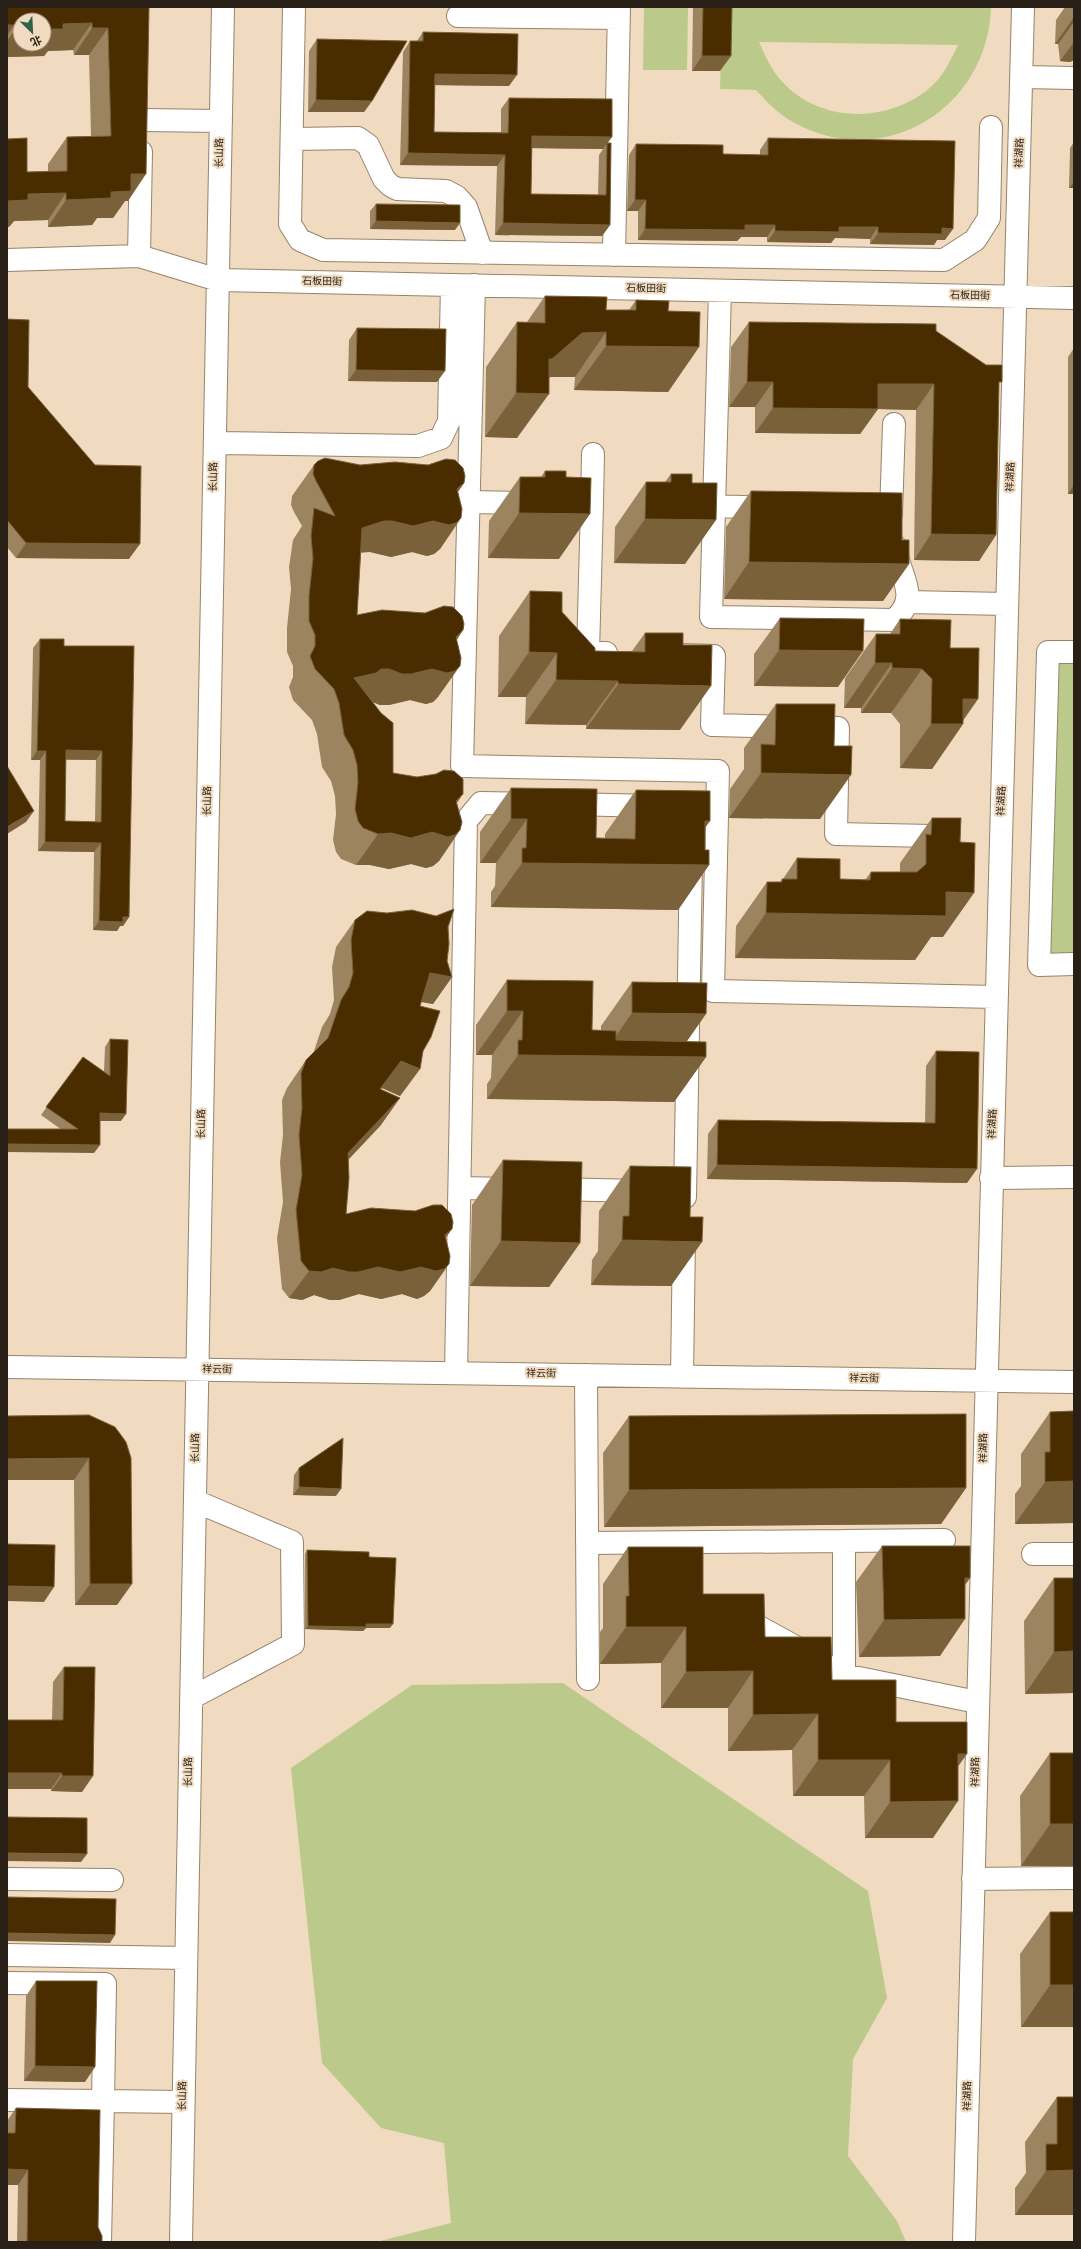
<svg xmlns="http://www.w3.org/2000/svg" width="1081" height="2249" font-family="Overpass,'Noto Sans SC',sans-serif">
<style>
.green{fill:#bbc98a;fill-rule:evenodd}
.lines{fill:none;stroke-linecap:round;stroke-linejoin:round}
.minor-casing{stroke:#96836a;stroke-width:24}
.minor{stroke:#fff;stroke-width:22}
.wall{fill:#9d8460;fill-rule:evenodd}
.shaded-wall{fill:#7b613a}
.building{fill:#492d00;stroke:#7b613a;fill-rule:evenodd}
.labels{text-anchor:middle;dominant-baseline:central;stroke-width:4;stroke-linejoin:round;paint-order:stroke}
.street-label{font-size:10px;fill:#282016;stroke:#f1dbc0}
</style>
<rect width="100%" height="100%" fill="#f1dbc0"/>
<path class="green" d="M644,7H688L687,70H643Z
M722,7H991C988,109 883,173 793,122C778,114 767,102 756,90L720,89ZM759,42L958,45C951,59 945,73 934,84C891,125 817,125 778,77C770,67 765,55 759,42Z
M1054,663H1074V956H1046Z
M563,1683L868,1891L887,1998L853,2059L848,2156L897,2221L906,2242H376L451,2223L444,2143L381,2128L322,2063L291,1768L412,1685Z"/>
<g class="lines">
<g class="minor-casing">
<path id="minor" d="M294,7L290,224L300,240L323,250L944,260L975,240L989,218L991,127
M458,16L618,18
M1022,77L1074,78
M142,120L221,121
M292,139L358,138L368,145L384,179L390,185L397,189L446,191L457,197L466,207L482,253
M141,152L139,256L218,280L1074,298
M614,255L619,7
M7,260L139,256
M474,285L462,766L718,771L713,991L996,997
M720,291L711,617L894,620C922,596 898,575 895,546
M215,443L418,446L441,438L449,421L452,285
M468,502L531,503
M578,504H592L593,454
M592,504L588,653H606
M714,506L770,508
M891,514L894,424
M907,602L1007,604
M1074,652H1048L1039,965L1074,964
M681,655L714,656L712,725L838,728L836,834L932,836
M567,804L656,806
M991,1178L1074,1177
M460,1188L512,1189
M551,1189L642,1191
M685,1197L691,862
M7,1367L1074,1382
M456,1373L466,821L481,803L530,804
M586,1375L588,1679
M682,1377L684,1238
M844,1541L944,1540
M587,1543L844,1541V1675
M1033,1554H1074
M739,1616L803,1651
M831,1667L844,1675L977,1702
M191,1698L293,1644L292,1542L195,1501
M7,1879L112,1880
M973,1879L1074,1878
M7,1955L186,1958
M7,1983L105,1984L103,2101L7,2100
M100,2242L103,2101L183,2102
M181,2242L223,7
M964,2242L1023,7"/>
</g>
<use href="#minor" class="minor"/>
</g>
<path class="wall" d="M7,7H149L128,201H125L113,218H97L92,225L48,227V220L14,221L9,227L27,172L48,171V164L67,137L91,136L89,55H74L73,50L48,51L44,56L7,57Z
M693,7H732L720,71H692Z
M1065,7H1074V60L1070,62L1060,61L1058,44H1055L1056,20Z
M423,32L509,86L435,85L434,132H501V109L509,98L612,137L607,143L610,225L602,236L495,235L497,166L400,165L403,52L410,41H417ZM532,148L603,149L599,155L598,195L531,194Z
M317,39L372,101L364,112H308L309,51Z
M768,138L945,240H937L934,245L870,244V239L861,238H835L831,243L767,242V237H741L737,241L638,240V211H627L629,155L636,144L723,154L760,155V150Z
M1074,142V188H1069L1070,148Z
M376,204L455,230L370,229V211Z
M545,296L606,310H629L636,300L668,311L699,347L668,392L574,390L575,377H550L549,379L517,438L485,437L486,367L517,322H527Z
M7,319L28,387L129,559L16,558L7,547Z
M749,322L936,331L999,386L996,535L979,561L914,560L916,410L878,409L860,434L755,433V407H729L731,347Z
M357,328L437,382L348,381L349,340Z
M1074,348V494H1068V357Z
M314,465H360L464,483L458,492L461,518L440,549L434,554L427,556L412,552L391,557L370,552L361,553L357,615L463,630L457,640L438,697L433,702L426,704L410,700L389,705H380L373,702L393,773L457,803L460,830L439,861L433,866L426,868L411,864L389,869L370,865H356L341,859L336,852L333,840L336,814L335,796L331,781L322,767L317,734L312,720L293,700L289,687L293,677V666L287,652V628L291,589L289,567L293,540L302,526L294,512L291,505L292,496Z
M545,471L559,559L488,558L489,521L520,477H541Z
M671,474L692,483L685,564L614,563L615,527L646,482H665Z
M751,491L902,540L909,564L883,601L724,599L726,527Z
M530,591L595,651H632L645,633L680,730L586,729V725L525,724L526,697H498L499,636Z
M780,618L838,687L754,686V654Z
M900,619L950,648L978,699L963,721V724L932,769L900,768V724L891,713H861V708H844L845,678L876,634H890Z
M40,639L64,646H134L129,917L123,926H120L117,931L93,930L94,852L38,851L40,760H31L33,648ZM66,760H96L95,822L65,821Z
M776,704L820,819L729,818L730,789L744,769V748Z
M511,788L596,838L605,839V834L636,790L705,828V850L709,865L678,910L491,907V892L495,886L496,863H480V832Z
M932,818L943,937H931L915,960L735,958L736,926L767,882H780L782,879H783L797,858L840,879L865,880L871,872H900V863Z
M355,920L448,927L447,961L452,977L433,1004L421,1002L420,1006L423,1051L420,1069L400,1096L382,1088L381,1089V1125L348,1160L346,1214L452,1229L445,1238L449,1264L430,1291L424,1296L417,1299L402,1294L381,1299L359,1294L339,1300H330L314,1295L302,1300L289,1298L282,1289L277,1238L283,1202L280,1162L283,1135L282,1100L287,1088L306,1060L313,1054L322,1027L330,1014L334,1000L332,967L336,947Z
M507,980L592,1030L601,1031V1026L632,982L687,1042L706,1057L674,1102L487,1099V1084L491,1078L492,1055H476V1025Z
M110,1039L121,1121H100L94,1153L41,1115L83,1057L104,1072L105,1047Z
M936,1051L967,1183L707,1179L708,1134L718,1120L925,1123L926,1066Z
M503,1160L580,1243L549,1287L470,1286L472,1205Z
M630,1166L690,1217L671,1286L591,1285L592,1260L598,1251L599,1211Z
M1074,1411V1523L1015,1524V1494L1021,1486V1454L1050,1412Z
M89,1415L117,1605H75L74,1480Z
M629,1416L966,1488L941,1524L604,1527L603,1453Z
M299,1468L336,1496L293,1495L294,1475Z
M882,1546L970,1578L965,1585L940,1656L859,1657L856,1582Z
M628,1547L703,1594L765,1637L896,1722L958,1766L933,1838H865L864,1796H793L792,1750L728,1751V1708H661V1663L600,1664V1632L603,1628V1584Z
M307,1550L369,1557L390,1628H366L363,1631L305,1629V1554Z
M1054,1578H1074V1693L1025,1694L1024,1621Z
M64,1667L82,1792L51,1791V1789H7V1720H52L53,1682Z
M1050,1753H1074V1866H1021L1020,1796Z
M1050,1912H1074V2027H1021L1020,1954Z
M36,1981L85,2082L24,2081L26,1996Z
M1057,2097H1074V2215H1015V2188L1026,2173L1025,2142Z
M16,2108L98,2227L102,2242H17L18,2185H7V2121Z"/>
<path class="shaded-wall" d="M1074,17V22L1058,44H1055Z
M92,23L73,50L48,51L44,56L7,57V41L15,30H20V44H44V29L63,24Z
M7,25H14L7,36Z
M92,28H108L89,55H74Z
M1074,42V60L1070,62L1060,61Z
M702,56H731L720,71H692Z
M435,74L517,75L509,86L427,85Z
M316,100L372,101L364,112H308Z
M532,136L612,137L603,149L524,148Z
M408,153L505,155L497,166L400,165Z
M131,174H146L128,201H125L113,218H97L92,225L48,227L66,200L111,192Z
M1074,182V188H1069Z
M66,193L48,220L14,221L9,227H7V201L28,194Z
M635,200H646L638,211H627Z
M376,221L460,223L455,230L370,229Z
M503,223L610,225L602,236L495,235Z
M745,225H775L767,237H741L737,241L638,240L645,229Z
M839,227H878L870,239L835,238L831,243L767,242L775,231Z
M942,228L953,229L945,240H937L934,245L870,244L878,233Z
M606,332L575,377H550L533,393L549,394L517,438L485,437L516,393L549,359L582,333Z
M606,346L699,347L668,392L574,390Z
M356,370L445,371L437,382L348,381Z
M747,382H773L755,407H729Z
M878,384H934L916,410L878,409L860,434L755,433L773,408Z
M464,483L442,514L457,489Z
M1074,485V494H1068Z
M519,513L590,514L559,559L488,558Z
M461,518L440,549L434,554L427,556L412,552L391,557L370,552H362L340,559L362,528L384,521H433Z
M645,519L716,520L685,564L614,563Z
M931,534L996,535L979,561L914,560Z
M26,543L140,544L129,559L16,558Z
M749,562L909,564L883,601L724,599Z
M463,630L441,662L456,637Z
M779,650L863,651L838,687L754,686Z
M529,652L557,653L526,697H498Z
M875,663H892L861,708H844Z
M460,666L438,697L433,702L426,704L410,700L389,705H380L367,700L339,703L354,678L381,669H432Z
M892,668L922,669L891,713H861Z
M556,680L618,681L586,725L525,724Z
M618,684L711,686L680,730L586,729Z
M963,699H978L960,724H963L932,769L900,768L931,724Z
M66,750L102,751L96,760L59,759Z
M37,751H46L40,760H31Z
M761,773L851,775L820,819L729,818Z
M463,794L442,825L456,801Z
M34,811L26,822L7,834V827Z
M511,819H527L496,863H480Z
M705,821H710L679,865H709L678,910L491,907L522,863L675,865Z
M460,830L439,861L433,866L426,868L411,864L389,869L370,865H356L378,834L432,832Z
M45,842L101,843L94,852L38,851Z
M946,892L974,893L943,937H931L915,960L735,958L766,913Z
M123,917H129L123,926H120L117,931L93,930L99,921Z
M430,973L452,977L433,1004L411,1000Z
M507,1011H523L492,1055H476Z
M632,1013L706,1014L676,1057H706L674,1102L487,1099L518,1055L602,1056Z
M401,1061L420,1069L400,1096L382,1088L361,1116L380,1089Z
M400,1098L381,1125L329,1180L348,1153Z
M100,1113L126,1114L121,1121H95Z
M7,1144L100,1145L94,1153L7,1152Z
M717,1165L977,1169L967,1183L707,1179Z
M452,1229L433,1256L445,1235Z
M622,1240L702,1242L671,1286L591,1285Z
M501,1241L580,1243L549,1287L470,1286Z
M449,1264L430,1291L424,1296L417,1299L402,1294L381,1299L359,1294L339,1300H330L314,1295L302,1300L289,1298L309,1271L333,1268L421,1267Z
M89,1458L74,1480H7V1459Z
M1074,1481V1523L1015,1524L1045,1482Z
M299,1487L341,1489L336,1496L293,1495Z
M966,1488L941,1524L604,1527L629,1490Z
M965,1578H970L944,1614Z
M90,1584H132L117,1605H75Z
M7,1586L54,1587L44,1602L7,1601Z
M965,1619L940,1656L859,1657L884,1620Z
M366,1624H393L390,1628H366L363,1631L305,1629L308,1626Z
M626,1627H686L661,1663L600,1664Z
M1074,1651V1693L1025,1694L1054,1652Z
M753,1671L728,1708H661L686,1672Z
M818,1714L792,1750L728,1751L753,1715Z
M958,1754H967L941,1790Z
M818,1760H890L864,1796H793Z
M7,1773H62L51,1789H7Z
M62,1776H93L82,1792L51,1791Z
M958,1801L933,1838H865L890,1802Z
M1050,1824H1074V1866H1021Z
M7,1853L87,1854L81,1862L7,1861Z
M7,1933L115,1935L110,1943L7,1941Z
M1050,1985H1074V2027H1021Z
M35,2066L95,2067L85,2082L24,2081Z
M7,2169L28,2170L18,2185H7Z
M1074,2170V2215H1015L1046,2171Z"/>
<path class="building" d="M7,7H149L146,174H131V191L111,192V198L66,200V193L28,194V200L7,201V139L27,138V172L67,171V137L111,136L108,28H92V23L63,24V29H44V20H20V30H15L14,25H7Z
M703,7H732L731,56H702Z
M423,32L518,34L517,75L435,74L434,132L508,133L509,98L612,99V137L532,136L531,194L606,195L607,143H611L610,225L503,223L505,155L408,153L410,41H423Z
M317,39L407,41L372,101L316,100Z
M768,138L955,141L953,229L942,228V234L878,233V227H839V232L775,231V225H745V230L645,229L646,200H635L636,144L723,145V154L768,155Z
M376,204L460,205V223L376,221Z
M545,296L607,297L606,310H636V300L669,301L668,311L700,312L699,347L606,346V332L582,333L552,359H549V394L516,393L517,322L545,323Z
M7,319L29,320L28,387L95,465L141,466L140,544L26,543L7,520Z
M749,322L936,324V331L986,365H1002V382H999L996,535L931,534L934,384H878V409L773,408V382H747Z
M357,328L446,329L445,371L356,370Z
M325,458L360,465L395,462L428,465L446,459L455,460L463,468L465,476L464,483L457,489L462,509L461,518L456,523L449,525L433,521L413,526L392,521H384L362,528L357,615L382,610L425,613L444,606L453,607L462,616L464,624L463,630L456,637L461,658L460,666L455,671L447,673L432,669L411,674H402L389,669H381L376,673L354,678L381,713L393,723V773L417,777L436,774L444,770L454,771L463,779V794L456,801L462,822L460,830L455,835L448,837L432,832L411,838L391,833L378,834L363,828L358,821L355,809L358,782L357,765L353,750L344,735L339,703L334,689L315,669L310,656L315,646V635L309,621V596L313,558L311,536L314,508L335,516L316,481L313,474L314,465L318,461Z
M545,471H566V477L591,478L590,514L519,513L520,477H545Z
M671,474H692V483H717L716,520L645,519L646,482H671Z
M751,491L902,493V540H909V564L749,562Z
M530,591L562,592V612L595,648V651L645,652V633H683V645H712L711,686L618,684V681L556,680L557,653L529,652Z
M780,618L864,619L863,651L779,650Z
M900,619L951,620L950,648H979L978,699H963V724H931L932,679L922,669L892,668V663H875L876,634H900Z
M40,639H64V646H134L129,917H123V922L99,921L101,843L45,842L46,751H37ZM66,750L102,751L101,822L65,821Z
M776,704H835L834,746H852L851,775L761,773V744L775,745Z
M7,766L34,811L7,827Z
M511,788L597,789L596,838L635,839L636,790L710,791V821H705V850H709V865L522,863V848H526L527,819H511Z
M932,818H961L960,842L975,843L974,893L946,892V916L766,913L767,882H782V879H797V858L840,859V879L870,880L871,872H917L926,864V834L931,835Z
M454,909L448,927L449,944L447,961L452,977L430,973L420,1006L440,1011L431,1037L423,1051L420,1069L401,1061L380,1089L400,1098L348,1153L349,1178L346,1214L371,1208L415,1211L433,1205H442L451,1214L453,1222L452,1229L445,1235L450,1256L449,1264L444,1269L436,1271L421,1267L400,1272L378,1267L358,1272H349L333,1268L321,1272L309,1271L301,1261L296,1210L302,1175L299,1135L302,1108L301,1073L306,1060L328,1038L341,1000L349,987L353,973L351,940L355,920L367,911L387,913L412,910L436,916Z
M507,980L593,981L592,1030L616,1031V1040L706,1042V1057L518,1055V1040H522L523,1011H507Z
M632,982L707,983L706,1014L632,1013Z
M110,1039L128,1040L126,1114L100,1113V1145L7,1144V1129H78L46,1107L83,1057L110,1076Z
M936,1051L979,1052L977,1169L717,1165L718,1120L935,1123Z
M503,1160L582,1162L580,1243L501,1241Z
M630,1166L691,1167L690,1217H703L702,1242L622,1240L623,1216H629Z
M1074,1411V1481L1045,1482V1452H1050V1412Z
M966,1414V1488L629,1490V1416Z
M89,1415L115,1427L126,1442L131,1458L132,1584H90L89,1458L7,1459V1416Z
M343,1438L341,1489L299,1487V1468Z
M7,1544L55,1545L54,1587L7,1586Z
M882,1546H970V1578H965V1619L884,1620Z
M628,1547H703V1594H764L765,1637H831L832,1680H896V1722H967V1754H958V1801L890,1802V1760H818V1714L753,1715V1671L686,1672V1627H626V1596H629Z
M307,1550L369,1552V1557L396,1558L393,1624H366V1627L308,1626Z
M1054,1578H1074V1651L1054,1652Z
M64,1667H95L93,1776H62V1773H7V1720H63Z
M1050,1753H1074V1824H1050Z
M7,1817L87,1818V1854L7,1853Z
M7,1897L116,1899L115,1935L7,1933Z
M1050,1912H1074V1985H1050Z
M36,1981H97L95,2067L35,2066Z
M1057,2097H1074V2170L1046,2171V2144H1057Z
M16,2108L100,2110L98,2227L102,2236V2242H27L28,2170L7,2169V2133H15Z"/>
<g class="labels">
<g class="street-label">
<text transform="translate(220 153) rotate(-89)">长山路</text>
<text transform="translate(1020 153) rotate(-88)">祥湖路</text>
<text transform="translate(322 282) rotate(1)">石板田街</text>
<text transform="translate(646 289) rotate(1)">石板田街</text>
<text transform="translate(970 296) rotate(1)">石板田街</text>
<text transform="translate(214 477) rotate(-89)">长山路</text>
<text transform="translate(1011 477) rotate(-88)">祥湖路</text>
<text transform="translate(208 801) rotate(-89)">长山路</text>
<text transform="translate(1002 801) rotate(-88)">祥湖路</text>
<text transform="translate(202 1124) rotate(-89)">长山路</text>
<text transform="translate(993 1124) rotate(-88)">祥湖路</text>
<text transform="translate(217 1370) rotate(1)">祥云街</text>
<text transform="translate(541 1374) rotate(1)">祥云街</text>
<text transform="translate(864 1379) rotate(1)">祥云街</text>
<text transform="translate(196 1448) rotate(-89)">长山路</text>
<text transform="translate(984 1448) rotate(-89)">祥湖路</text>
<text transform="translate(189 1772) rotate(-89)">长山路</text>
<text transform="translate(976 1772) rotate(-89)">祥湖路</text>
<text transform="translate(183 2096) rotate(-89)">长山路</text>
<text transform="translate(968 2096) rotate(-89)">祥湖路</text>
</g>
</g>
<rect width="1081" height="2249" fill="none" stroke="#282016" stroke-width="16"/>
<g transform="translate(32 32) rotate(156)"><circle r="19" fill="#f1dbc0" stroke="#a1907c"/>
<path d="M0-3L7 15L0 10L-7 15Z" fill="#2d634a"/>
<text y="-6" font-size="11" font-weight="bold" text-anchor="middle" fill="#282016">北</text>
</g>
</svg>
